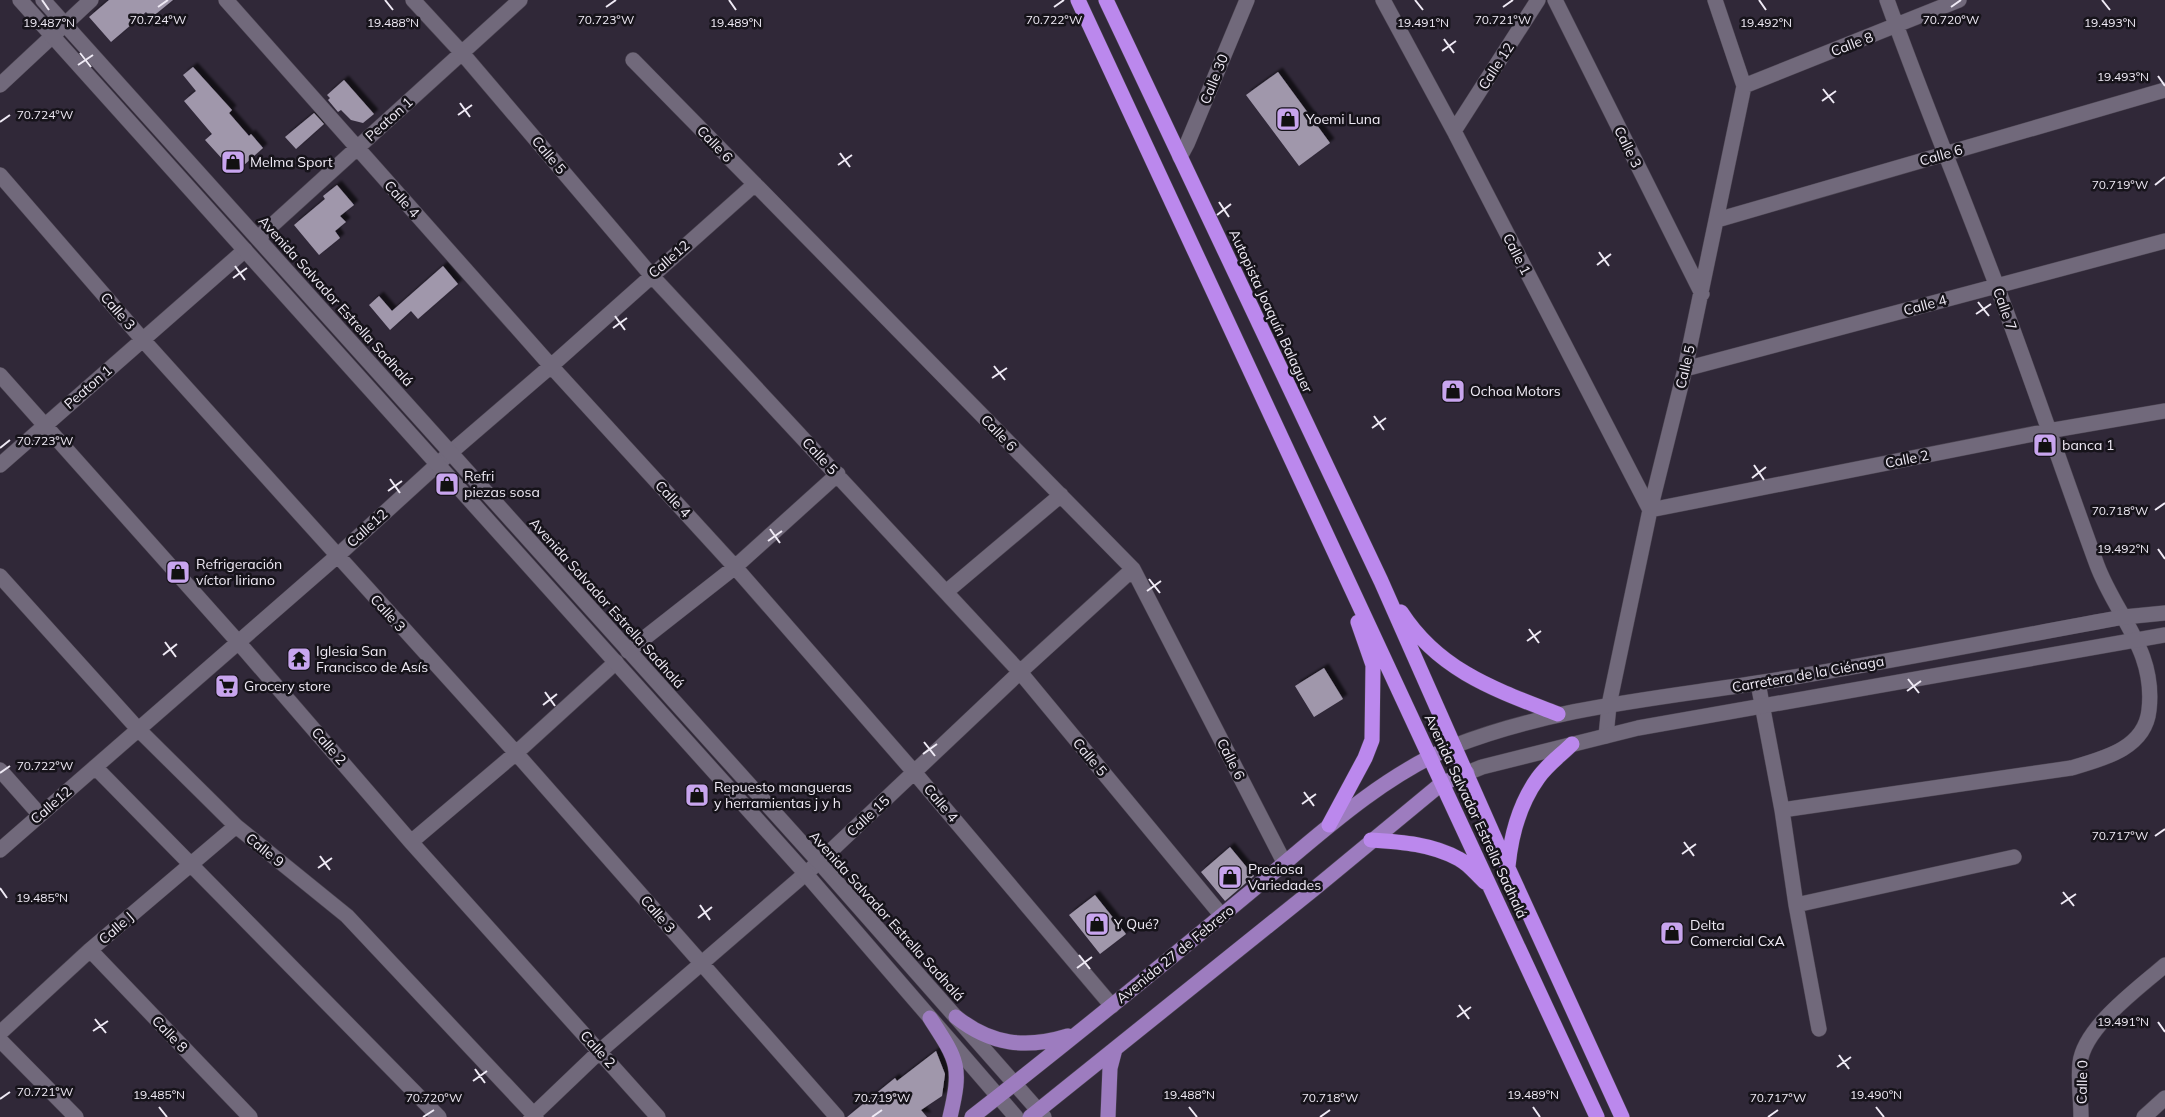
<svg xmlns="http://www.w3.org/2000/svg" width="2165" height="1117" font-family="Mulish,sans-serif">
<style>
.building{fill:#a097ab;filter:url(#shadow)}
.lines{fill:none;stroke-linecap:round;stroke-linejoin:round}
.street-casing{stroke:#4c4552;stroke-width:16}
.secondary-casing{stroke:#4c4552;stroke-width:16}
.primary-casing{stroke:#4c4552;stroke-width:16}
.highway-casing{stroke:#4c4552;stroke-width:16}
.street{stroke:#71697b;stroke-width:15}
.secondary{stroke:#71697b;stroke-width:15}
.primary{stroke:#9d7cbf;stroke-width:15}
.highway{stroke:#bb88ed;stroke-width:15}
.ticks{fill:none;stroke:#efeaf5;stroke-width:2}
.labels{text-anchor:middle;dominant-baseline:central;stroke-width:5;stroke-linejoin:round;paint-order:stroke}
.street-label{font-size:14px;fill:#efeaf5;stroke:#16131a}
.poi-label{font-size:14px;fill:#efeaf5;stroke:#16131a;text-anchor:start}
.ticks-label{font-size:12px;text-anchor:middle;fill:#efeaf5;stroke:#16131a;stroke-width:5;stroke-linejoin:round;paint-order:stroke}
</style>
<defs>
<filter id="shadow"><feDropShadow dx="4.5" dy="-4.5" stdDeviation="1" flood-color="#0009"/></filter>
</defs>
<rect width="100%" height="100%" fill="#302838"/>
<path class="building" d="M109,0H173L151,18L146,12L111,42L89,17Z
M193,67L232,110L229,113L249,136L251,134L263,148L235,173L205,140L212,134L184,101L196,91L183,75Z
M1278,72L1330,143L1299,166L1246,95Z
M344,80L374,114L363,123L351,120L341,110L338,112L328,100L330,98L327,95Z
M314,113L324,124L296,149L285,137Z
M337,185L354,205L340,216L346,222L335,231L340,238L319,255L294,225L325,199L323,196Z
M443,266L458,284L418,319L411,311L390,330L369,305L379,296L392,311Z
M1324,668L1343,699L1314,717L1295,686Z
M1230,847L1254,876L1225,901L1201,872Z
M1095,895L1126,934L1100,954L1069,915Z
M936,1051L945,1074L942,1096L921,1110L927,1117H847L895,1078L897,1081Z"/>
<g class="lines">
<g class="street-casing">
<path id="street" d="M226,0L551,366L735,567L914,772L1112,1006
M413,0L462,53L651,275L1020,672L1222,916
M1383,0L1454,131L1650,510L2048,431L2165,411
M1555,0L1702,294
M633,60L1133,569L1285,864
M0,85L91,0
M1744,86L1959,0
M1454,131L1538,0
M1180,157L1187,144L1247,0
M0,175L143,340L516,753L837,1117
M1717,220L2165,90
M258,238L520,0
M1685,369L2165,241
M0,375L239,643L411,842L658,1117
M0,465L245,250
M0,576L138,729L236,826L347,916L536,1117
M946,592L1061,495
M628,651L735,567L838,474
M1758,683L1782,810L1796,905L1819,1029
M1606,736L1609,705L1650,510L1685,369L1744,86L1715,0
M95,767L439,1117
M0,770L40,815
M1782,810L2071,768C2102,759 2145,749 2149,710C2156,650 2116,616 2097,565C2063,472 2031,377 1996,284C1960,189 1921,95 1887,0
M411,842L516,753L616,662
M0,850L336,557L450,453L551,366L755,184
M1796,905L2014,857
M90,950L250,1117
M0,1033L90,950L236,826
M0,1040L76,1117
M531,1117L600,1051L819,862L1020,672L1133,569
M2081,1117C2081,1099 2078,1080 2080,1063C2084,1027 2139,988 2165,965
M2144,1117L2165,1098"/>
</g>
<g class="secondary-casing">
<path id="secondary" d="M20,0L806,874L1016,1117
M43,0L819,862L1044,1117
M1454,746C1551,708 1654,699 1757,683C1880,664 2002,639 2124,617L2165,613
M1467,773L1482,767L1638,728L2165,635"/>
</g>
<g class="primary-casing">
<path id="primary" d="M956,1017C991,1045 1026,1049 1068,1036
M930,1018C958,1061 962,1066 950,1117
M972,1117C1064,1045 1154,972 1243,898C1309,844 1375,779 1454,746
M1030,1117L1314,889L1441,784L1467,773
M1108,1117L1110,1068L1115,1049"/>
</g>
<g class="highway-casing">
<path id="highway" d="M1078,0L1597,1117
M1106,0L1381,581L1508,868L1622,1117
M1401,612C1439,671 1496,690 1558,714
M1329,825L1365,758L1372,740L1373,665L1358,622
M1371,840C1402,842 1432,844 1459,859C1469,864 1477,875 1485,882
M1508,866C1511,836 1520,803 1538,778C1547,765 1561,755 1572,744"/>
</g>
<use href="#street" class="street"/>
<use href="#secondary" class="secondary"/>
<use href="#primary" class="primary"/>
<use href="#highway" class="highway"/>
</g>
<path class="ticks" d="M42,0L49,10M385,0L393,10M729,0L736,10M1415,0L1423,10M1759,0L1766,10M2102,0L2110,10M158,7L168,0M606,7L616,0M1054,7L1064,0M1503,7L1513,0M1951,7L1961,0M1444,39L1454,53M1442,51L1456,41M80,53L91,67M78,65L93,55M2158,76L2165,86M1823,89L1834,103M1822,101L1836,91M460,103L470,117M458,115L472,105M0,122L10,115M840,153L850,167M838,165L852,155M2155,185L2165,177M1219,202L1229,217M1217,215L1231,204M1599,252L1609,266M1597,265L1611,254M235,266L245,280M233,278L247,268M1978,302L1989,316M1976,314L1991,304M615,316L625,330M613,328L627,318M994,366L1005,380M992,378L1007,368M1374,416L1384,430M1372,428L1386,418M0,448L10,440M1754,465L1764,480M1752,478L1766,467M390,479L400,493M388,491L402,481M2155,510L2165,503M770,529L780,543M768,541L782,531M2158,549L2165,559M1149,579L1160,593M1147,591L1161,581M1529,629L1539,643M1527,641L1541,631M165,642L176,657M163,655L177,644M1908,679L1919,693M1907,691L1921,681M545,692L555,706M543,705L557,694M924,742L935,756M923,754L937,744M0,773L10,766M1304,792L1314,806M1302,804L1316,794M2155,836L2165,829M1684,842L1694,856M1682,854L1696,844M320,856L330,870M318,868L332,858M0,888L7,898M2063,892L2074,906M2061,904L2076,894M700,905L710,920M698,918L712,907M1079,955L1090,969M1077,968L1092,957M1459,1005L1469,1019M1457,1017L1471,1007M95,1019L106,1033M2158,1022L2165,1032M93,1031L108,1021M1839,1055L1849,1069M1837,1067L1851,1057M475,1069L485,1083M473,1081L487,1071M0,1099L10,1092M159,1107L167,1117M1189,1107L1197,1117M1533,1107L1540,1117M1876,1107L1884,1117M423,1117L434,1110M872,1117L882,1110M1320,1117L1330,1110M1768,1117L1778,1110"/>
<defs>
<g id="shop-square" transform="scale(1.25)"><rect x="-9" y="-9" width="18" height="18" rx="4" fill="#c8a5ee" stroke="#16131a"/><path d="M-5-2.5h2.3a2.7 3.5 0 0 1 5.4 0H5L5.5 6h-11ZM-1.5-2.5h3a1.5 2.3 0 0 0-3 0Z" fill="#111"/></g>
<g id="temple-square" transform="scale(1.25)"><rect x="-9" y="-9" width="18" height="18" rx="4" fill="#c8a5ee" stroke="#16131a"/><path d="M0-6L5-2H3V0L6.5 2.5H4V6H1.5V3h-3V6H-4V2.5H-6.5L-3 0V-2H-5Z" fill="#111"/></g>
<g id="supermarket-square" transform="scale(1.25)"><rect x="-9" y="-9" width="18" height="18" rx="4" fill="#c8a5ee" stroke="#16131a"/><path d="M-6-5.5h2.5l.6 2H6L4.5 2H-2.5L-4.4-4H-6ZM-1.5 3.2a1.3 1.3 0 1 0 .1 0ZM3 3.2a1.3 1.3 0 1 0 .1 0Z" fill="#111"/></g>
</defs>
<g fill-rule="evenodd">
<use href="#shop-square" x="1288" y="119"/>
<use href="#shop-square" x="233" y="162"/>
<use href="#shop-square" x="1453" y="391"/>
<use href="#shop-square" x="2045" y="445"/>
<use href="#shop-square" x="447" y="484"/>
<use href="#shop-square" x="178" y="572"/>
<use href="#temple-square" x="299" y="659"/>
<use href="#supermarket-square" x="227" y="686"/>
<use href="#shop-square" x="697" y="795"/>
<use href="#shop-square" x="1230" y="877"/>
<use href="#shop-square" x="1097" y="924"/>
<use href="#shop-square" x="1672" y="933"/>
</g>
<g class="labels">
<g class="street-label">
<text transform="translate(1852 44) rotate(-21)">Calle 8</text>
<text transform="translate(1496 66) rotate(-57)">Calle 12</text>
<text transform="translate(1214 79) rotate(-68)">Calle 30</text>
<text transform="translate(389 119) rotate(-42)">Peaton 1</text>
<text transform="translate(715 144) rotate(46)">Calle 6</text>
<text transform="translate(1628 147) rotate(64)">Calle 3</text>
<text transform="translate(549 155) rotate(50)">Calle 5</text>
<text transform="translate(1941 155) rotate(-16)">Calle 6</text>
<text transform="translate(402 199) rotate(48)">Calle 4</text>
<text transform="translate(1517 254) rotate(63)">Calle 1</text>
<text transform="translate(669 259) rotate(-41)">Calle12</text>
<text transform="translate(336 301) rotate(48)">Avenida Salvador Estrella Sadhalá</text>
<text transform="translate(1925 305) rotate(-15)">Calle 4</text>
<text transform="translate(2005 309) rotate(70)">Calle 7</text>
<text transform="translate(118 311) rotate(49)">Calle 3</text>
<text transform="translate(1271 311) rotate(65)">Autopista Joaquín Balaguer</text>
<text transform="translate(1685 367) rotate(-77)">Calle 5</text>
<text transform="translate(88 387) rotate(-41)">Peaton 1</text>
<text transform="translate(999 433) rotate(46)">Calle 6</text>
<text transform="translate(820 456) rotate(47)">Calle 5</text>
<text transform="translate(1907 459) rotate(-11)">Calle 2</text>
<text transform="translate(673 499) rotate(47)">Calle 4</text>
<text transform="translate(367 528) rotate(-42)">Calle12</text>
<text transform="translate(607 603) rotate(48)">Avenida Salvador Estrella Sadhalá</text>
<text transform="translate(388 613) rotate(48)">Calle 3</text>
<text transform="translate(1808 674) rotate(-10)">Carretera de la Ciénaga</text>
<text transform="translate(329 746) rotate(49)">Calle 2</text>
<text transform="translate(1090 757) rotate(50)">Calle 5</text>
<text transform="translate(1231 759) rotate(63)">Calle 6</text>
<text transform="translate(941 803) rotate(50)">Calle 4</text>
<text transform="translate(51 805) rotate(-41)">Calle12</text>
<text transform="translate(868 816) rotate(-43)">Calle 15</text>
<text transform="translate(1476 816) rotate(65)">Avenida Salvador Estrella Sadhalá</text>
<text transform="translate(265 850) rotate(39)">Calle 9</text>
<text transform="translate(658 914) rotate(49)">Calle 3</text>
<text transform="translate(887 916) rotate(48)">Avenida Salvador Estrella Sadhalá</text>
<text transform="translate(116 928) rotate(-41)">Calle J</text>
<text transform="translate(1175 954) rotate(-39)">Avenida 27 de Febrero</text>
<text transform="translate(170 1034) rotate(46)">Calle 8</text>
<text transform="translate(598 1049) rotate(48)">Calle 2</text>
<text transform="translate(2082 1082) rotate(-89)">Calle 0</text>
</g>
<g class="poi-label">
<text x="1306" y="119">Yoemi Luna</text>
<text x="250" y="162">Melma Sport</text>
<text x="1470" y="391">Ochoa Motors</text>
<text x="2062" y="445">banca 1</text>
<text x="464" y="476">Refri<tspan x="464" dy="16">piezas sosa</tspan></text>
<text x="196" y="564">Refrigeración<tspan x="196" dy="16">víctor liriano</tspan></text>
<text x="316" y="651">Iglesia San<tspan x="316" dy="16">Francisco de Asís</tspan></text>
<text x="244" y="686">Grocery store</text>
<text x="714" y="787">Repuesto mangueras<tspan x="714" dy="16">y herramientas j y h</tspan></text>
<text x="1248" y="869">Preciosa<tspan x="1248" dy="16">Variedades</tspan></text>
<text x="1114" y="924">Y Qué?</text>
<text x="1690" y="925">Delta<tspan x="1690" dy="16">Comercial CxA</tspan></text>
</g>
</g>
<g class="ticks-label">
<text x="158" y="24">70.724°W</text>
<text x="606" y="24">70.723°W</text>
<text x="1054" y="24">70.722°W</text>
<text x="1503" y="24">70.721°W</text>
<text x="1951" y="24">70.720°W</text>
<text x="2110" y="27">19.493°N</text>
<text x="49" y="27">19.487°N</text>
<text x="393" y="27">19.488°N</text>
<text x="736" y="27">19.489°N</text>
<text x="1423" y="27">19.491°N</text>
<text x="1766" y="27">19.492°N</text>
<text x="2123" y="81">19.493°N</text>
<text x="45" y="119">70.724°W</text>
<text x="2120" y="189">70.719°W</text>
<text x="45" y="445">70.723°W</text>
<text x="2120" y="515">70.718°W</text>
<text x="2123" y="553">19.492°N</text>
<text x="45" y="770">70.722°W</text>
<text x="2120" y="840">70.717°W</text>
<text x="42" y="902">19.485°N</text>
<text x="2123" y="1026">19.491°N</text>
<text x="45" y="1096">70.721°W</text>
<text x="159" y="1099">19.485°N</text>
<text x="1189" y="1099">19.488°N</text>
<text x="1533" y="1099">19.489°N</text>
<text x="1876" y="1099">19.490°N</text>
<text x="434" y="1102">70.720°W</text>
<text x="882" y="1102">70.719°W</text>
<text x="1330" y="1102">70.718°W</text>
<text x="1778" y="1102">70.717°W</text>
</g>
</svg>
